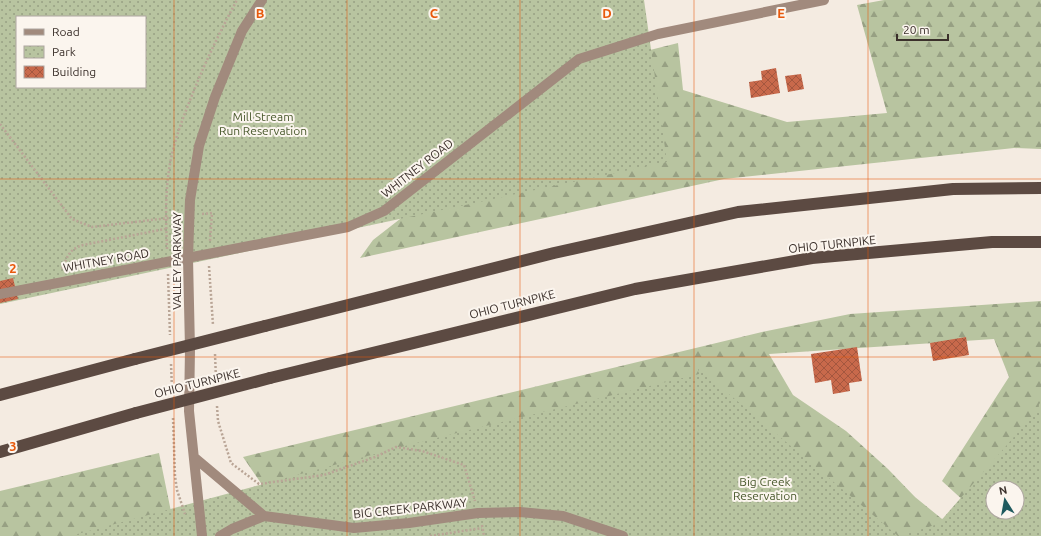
<svg xmlns="http://www.w3.org/2000/svg" width="1041" height="536" font-family="Ubuntu,sans-serif">
<style>
.forest{fill:url(#forest-firs);fill-rule:evenodd}
.park{fill:url(#park-dots);fill-rule:evenodd}
.building{fill:url(#building-cross-hatch)}
.lines{fill:none;stroke-linecap:round;stroke-linejoin:round}
.path{stroke:#b9a596;stroke-width:2.5;stroke-dasharray:2 2;stroke-linecap:butt}
.secondary{stroke:#a18a7d;stroke-width:10}
.highway{stroke:#5c4a42;stroke-width:12}
.highway-bridge{stroke:#5c4a42;stroke-width:12}
.grid{fill:none;stroke:#e8590c;stroke-width:1;stroke-opacity:0.55}
.labels{text-anchor:middle;dominant-baseline:central;stroke-width:4;stroke-linejoin:round;paint-order:stroke}
.park-label{font-size:12px;fill:#4a5a2e;stroke:#fbf5ee}
.street-label{font-size:12px;fill:#3b302b;stroke:#fbf5ee}
.grid-label{font-size:13px;text-anchor:middle;font-weight:bold;fill:#e8590c;stroke:#fbf5ee;stroke-width:4;stroke-linejoin:round;paint-order:stroke}
</style>
<defs>
<pattern id="forest-firs" width="22" height="20" patternUnits="userSpaceOnUse"><rect width="22" height="20" fill="#b8c4a0"/><path d="M5 1l3.5 6h-7zM16 11l3.5 6h-7z" fill="#97a083"/></pattern>
<pattern id="park-dots" width="8" height="8" patternUnits="userSpaceOnUse"><rect width="8" height="8" fill="#b8c4a0"/><path d="M2 2h.1M6 6h.1" fill="none" stroke="#97a083" stroke-width="1.8" stroke-linecap="round"/></pattern>
<pattern id="building-cross-hatch" width="8" height="8" patternUnits="userSpaceOnUse"><rect width="8" height="8" fill="#c8694b"/><path d="M0 0l8 8M0 8l8-8" fill="none" stroke="#a4573f"/></pattern>
</defs>
<rect width="100%" height="100%" fill="#f4ebe1"/>
<path class="forest" d="M884,0H1041V149L1014,148L724,179L360,258L373,240L454,177L638,53L678,43L683,90L787,122L887,113L857,5Z
M1041,301V536H1002L942,481L1009,377L994,339L769,354L793,395L846,431L888,469L915,497L963,536H665L271,498L243,457L762,332L850,314ZM993,488H1017V512H993Z
M159,453L176,536H0V491Z"/>
<path class="park" d="M0,0H644L667,162L0,304ZM17,17H145V87H17Z
M698,368L898,536H70L416,443L699,374Z
M1041,401V536H900L938,524L1033,415ZM993,488H1017V512H993Z"/>
<path class="building" d="M776,68L780,93L751,98L749,82L762,80L761,71Z
M801,74L804,89L788,92L785,76Z
M13,278L18,299L0,303V281Z
M966,337L969,355L933,361L930,343Z
M857,347L862,381L849,383L850,391L833,394L831,380L815,383L811,354Z"/>
<g class="lines">
<path class="path" d="M0,124L72,219L92,227L177,217
M202,214L212,213L210,241
M167,249C166,223 165,196 169,170C172,149 179,128 187,108C201,71 218,35 237,0
M209,266L213,325
M62,269C68,256 68,250 83,245L165,229
M168,274L170,335
M215,354L216,379
M171,364L172,389
M217,406L218,421L231,463L259,484L324,475L375,457L396,447L422,451L464,465L475,501
M173,418L175,476L177,490L185,514
M482,525L484,536
M430,536L482,528"/>
<path class="secondary" d="M0,294L348,227L384,211L579,59L658,34L824,0
M195,458L264,516L354,528L409,523L478,513L520,512L563,516L623,536
M202,536L189,411L190,349L188,258L190,200L199,146L215,97L242,31L262,0
M220,536L232,529L264,516"/>
<path class="highway" d="M265,326L554,253L738,212L953,189L1041,188
M270,378L635,289L812,258L992,242H1041
M0,395L135,359
M0,452L136,413"/>
<path class="highway-bridge" d="M135,359L265,326
M136,413L270,378"/>
</g>
<path class="grid" d="M174,0V536M347,0V536M520,0V536M694,0V536M868,0V536M0,179H1041M0,357H1041"/>
<g class="labels">
<g class="park-label">
<text x="263" y="116">Mill Stream<tspan x="263" dy="14">Run Reservation</tspan></text>
<text x="765" y="481">Big Creek<tspan x="765" dy="14">Reservation</tspan></text>
</g>
<g class="street-label">
<text transform="translate(417 168) rotate(-38)">WHITNEY ROAD</text>
<text transform="translate(832 244) rotate(-6)">OHIO TURNPIKE</text>
<text transform="translate(106 260) rotate(-10)">WHITNEY ROAD</text>
<text transform="translate(176 261) rotate(-90)">VALLEY PARKWAY</text>
<text transform="translate(512 304) rotate(-14)">OHIO TURNPIKE</text>
<text transform="translate(197 383) rotate(-14)">OHIO TURNPIKE</text>
<text transform="translate(410 508) rotate(-6)">BIG CREEK PARKWAY</text>
</g>
</g>
<g class="grid-label">
<text x="260" y="18">B</text>
<text x="434" y="18">C</text>
<text x="607" y="18">D</text>
<text x="781" y="18">E</text>
<text x="13" y="273">2</text>
<text x="13" y="451">3</text>
</g>
<rect x="16" y="16" width="130" height="72" fill="#fbf5ee" stroke="#aea6a0"/>
<rect x="24" y="29" width="20" height="6" fill="#a18a7d" stroke="#aea6a0"/>
<text x="52" y="36" font-size="12" fill="#3b302b">Road</text>
<rect x="24" y="46" width="20" height="12" fill="url(#park-dots)" stroke="#aea6a0"/>
<text x="52" y="56" font-size="12" fill="#3b302b">Park</text>
<rect x="24" y="66" width="20" height="12" fill="url(#building-cross-hatch)" stroke="#aea6a0"/>
<text x="52" y="76" font-size="12" fill="#3b302b">Building</text>
<g transform="translate(1005 500) rotate(349)"><circle r="19" fill="#fbf5ee" stroke="#aea6a0"/>
<path d="M0-3L7 15L0 10L-7 15Z" fill="#1f5a5e"/>
<text y="-6" font-size="11" font-weight="bold" text-anchor="middle" fill="#3b302b">N</text>
</g>
<path d="M897 34v6h51v-6" fill="none" stroke="#3b302b" stroke-width="2"/>
<text x="903" y="34" font-size="12" fill="#3b302b" stroke="#fbf5ee" stroke-width="3" paint-order="stroke">20 m</text>
</svg>
